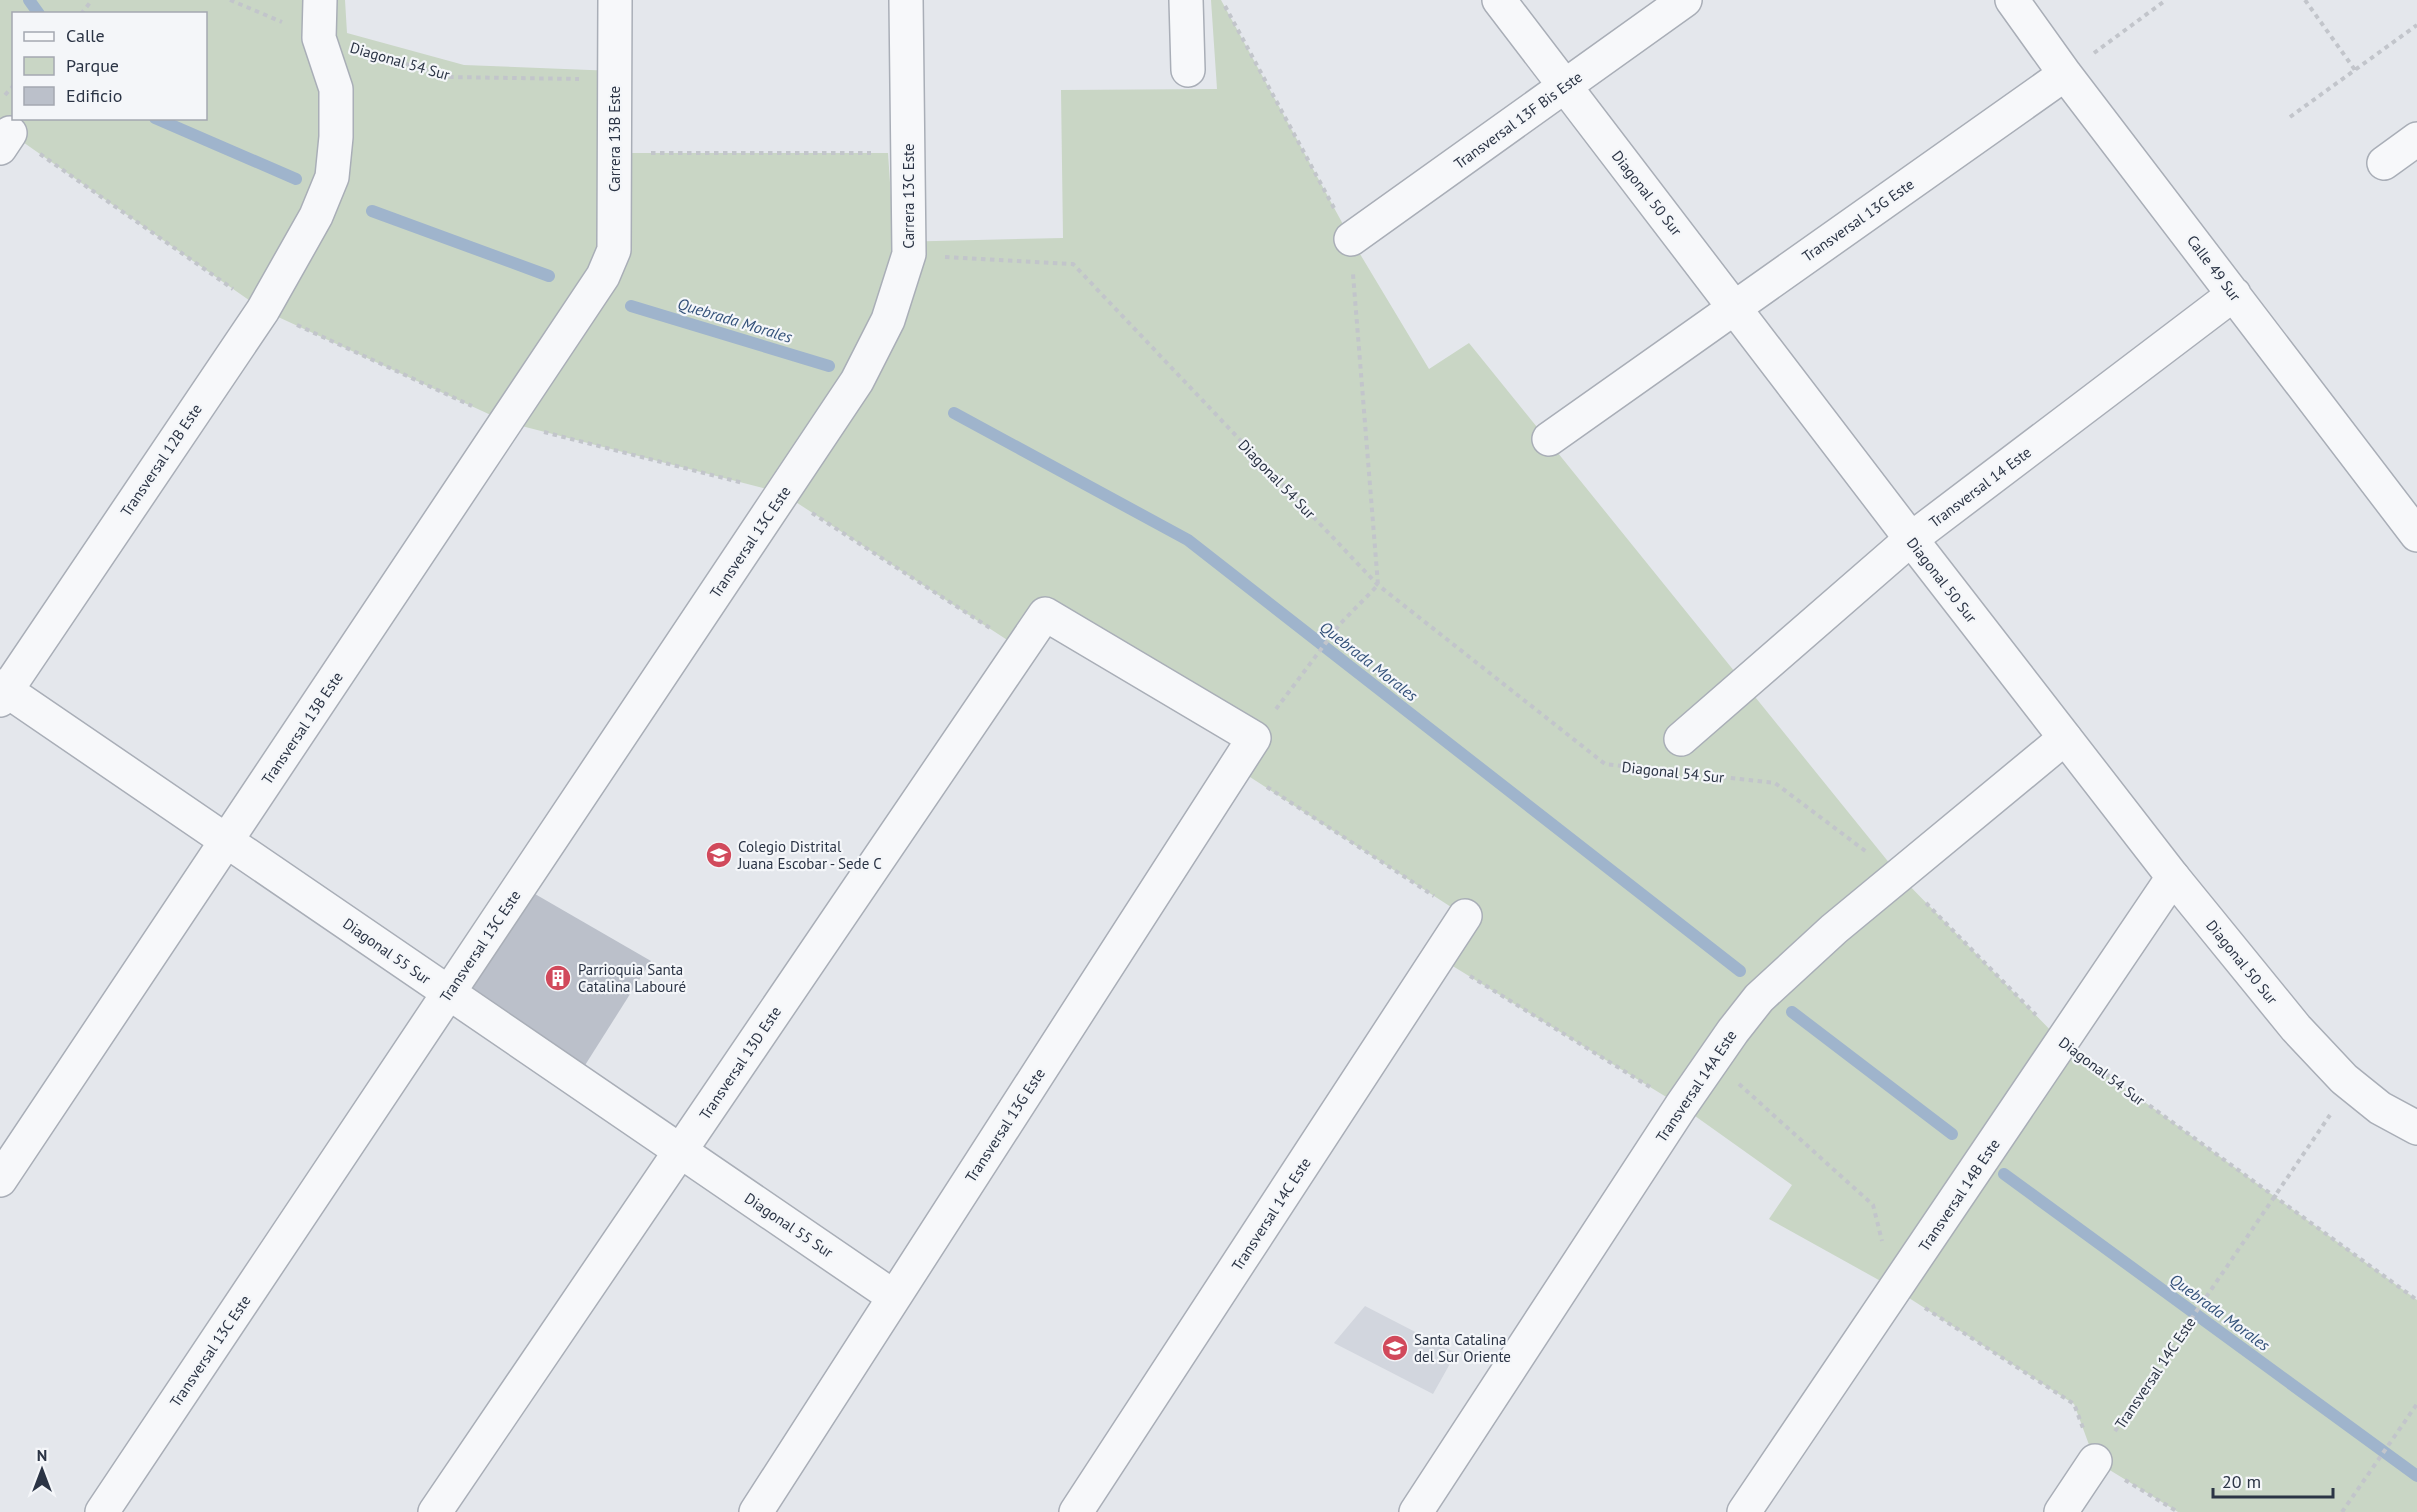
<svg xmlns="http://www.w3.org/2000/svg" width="2417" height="1512" font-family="'PT Sans',sans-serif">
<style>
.built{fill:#d2d6de}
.green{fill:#c9d6c5;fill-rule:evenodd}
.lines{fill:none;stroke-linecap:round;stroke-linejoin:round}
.stream{stroke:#9fb4cc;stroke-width:12}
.building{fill:#bbc0ca}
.minor-casing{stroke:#a9aeb7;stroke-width:36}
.tertiary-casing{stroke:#a9aeb7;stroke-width:36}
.path{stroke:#c2c5cb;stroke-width:4;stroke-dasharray:4.5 4.5;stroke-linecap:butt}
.minor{stroke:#f7f8fa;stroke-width:33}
.tertiary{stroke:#f7f8fa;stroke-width:33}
.labels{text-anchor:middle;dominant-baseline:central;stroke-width:4.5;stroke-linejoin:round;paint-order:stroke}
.street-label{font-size:15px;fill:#2b3445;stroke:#f4f6f9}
.poi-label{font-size:15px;fill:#2b3445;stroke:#f4f6f9;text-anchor:start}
.water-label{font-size:16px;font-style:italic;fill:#34527a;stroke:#f4f6f9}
</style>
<rect width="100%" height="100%" fill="#e4e7ec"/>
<path class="built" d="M1365,1306L1456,1353L1433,1394L1334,1343Z"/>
<path class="green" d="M0,0H345L347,33L464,65L615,71L614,153H888L894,242L1063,238L1061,90L1217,89L1211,0H1221L1351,239L1429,369L1469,343L1899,875L2062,1042L2417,1300V1512H2178L2095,1461L2074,1404L1895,1289L1769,1219L1792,1185L1681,1106L1438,957L1465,916L1236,768L1254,739L1045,614L1021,649L782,493L506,422L263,310L0,126ZM14,14H206V118H14Z"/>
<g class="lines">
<path class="stream" d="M29,0L39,14
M155,118L296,179
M372,211L549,276
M631,306L829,366
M954,413L1188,540L1740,971
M1792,1012L1952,1134
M2004,1174L2417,1476"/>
</g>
<path class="building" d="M535,894L651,961L582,1070L464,995Z"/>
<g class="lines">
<g class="minor-casing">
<path id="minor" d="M1186,0L1188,70
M2012,0L2065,74L2417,535
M0,148L10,133
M2384,163L2417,139
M1351,239L1685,0
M1549,439L2065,74
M0,686L894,1297
M0,700L263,310L316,216L332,177L336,137V89L319,38L320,0
M1681,739L1911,539L2234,294
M0,1180L603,276L614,250L615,0
M102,1512L857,381L888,320L909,254L906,0
M435,1512L1045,614L1254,738L756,1512
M1076,1512L1465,916
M1416,1512L1681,1106L1733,1031L1759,998L1834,929L2065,738
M1744,1512L2173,877
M2061,1512L2095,1461"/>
</g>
<g class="tertiary-casing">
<path id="tertiary" d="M1499,0L1911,539L2173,877L2296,1028L2344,1079L2380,1108L2417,1128"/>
</g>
<path class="path" d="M230,0L282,22
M2305,0L2355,70
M1225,6L1334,208
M81,14L92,0
M363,51L449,77L579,79
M2094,53L2166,0
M5,95L14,85
M2290,117L2417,25
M651,153H871
M40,154L233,289
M945,257L1073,264L1378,585L1605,764L1658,770
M297,325L472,406
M544,432L743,483
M812,513L990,628
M1276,709L1340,624L1378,585L1353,274
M1695,774L1775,783L1868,853
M1267,787L1434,896
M1926,903L2036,1015
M1470,976L1650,1087
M2091,1063L2417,1300
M1739,1084L1873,1205L1882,1241
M1925,1308L2074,1404L2083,1428
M2115,1431L2330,1115
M2125,1480L2178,1512
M2342,1512L2417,1404"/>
<use href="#minor" class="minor"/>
<use href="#tertiary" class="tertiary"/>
</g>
<defs>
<g id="school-disc" transform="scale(1.35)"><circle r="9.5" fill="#d1495b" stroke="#f4f6f9"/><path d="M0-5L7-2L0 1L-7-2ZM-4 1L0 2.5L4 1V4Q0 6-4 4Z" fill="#fff"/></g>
<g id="building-disc" transform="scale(1.35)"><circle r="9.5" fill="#d1495b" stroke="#f4f6f9"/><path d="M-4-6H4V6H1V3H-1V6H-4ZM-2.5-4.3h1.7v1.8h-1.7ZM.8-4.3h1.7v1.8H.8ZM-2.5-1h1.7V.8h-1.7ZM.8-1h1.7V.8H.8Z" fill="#fff"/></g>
</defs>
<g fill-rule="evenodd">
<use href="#school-disc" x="719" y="855"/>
<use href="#building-disc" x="558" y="978"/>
<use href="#school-disc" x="1395" y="1348"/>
</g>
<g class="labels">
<g class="street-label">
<text transform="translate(400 61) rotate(16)">Diagonal 54 Sur</text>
<text transform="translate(1518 120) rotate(-36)">Transversal 13F Bis Este</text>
<text transform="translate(614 139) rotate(-90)">Carrera 13B Este</text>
<text transform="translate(1647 193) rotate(52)">Diagonal 50 Sur</text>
<text transform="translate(908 196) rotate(-90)">Carrera 13C Este</text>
<text transform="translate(1858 220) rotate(-35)">Transversal 13G Este</text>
<text transform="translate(2214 268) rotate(53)">Calle 49 Sur</text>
<text transform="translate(161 460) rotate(-56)">Transversal 12B Este</text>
<text transform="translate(1277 479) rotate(46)">Diagonal 54 Sur</text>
<text transform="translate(1980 487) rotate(-37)">Transversal 14 Este</text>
<text transform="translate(750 542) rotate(-56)">Transversal 13C Este</text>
<text transform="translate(1942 580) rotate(52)">Diagonal 50 Sur</text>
<text transform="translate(302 728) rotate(-56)">Transversal 13B Este</text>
<text transform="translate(1673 772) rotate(6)">Diagonal 54 Sur</text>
<text transform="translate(480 946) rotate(-56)">Transversal 13C Este</text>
<text transform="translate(387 951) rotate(35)">Diagonal 55 Sur</text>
<text transform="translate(2242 962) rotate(51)">Diagonal 50 Sur</text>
<text transform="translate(740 1063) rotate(-56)">Transversal 13D Este</text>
<text transform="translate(2102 1071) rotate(37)">Diagonal 54 Sur</text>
<text transform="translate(1696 1086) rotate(-56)">Transversal 14A Este</text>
<text transform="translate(1005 1125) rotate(-57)">Transversal 13G Este</text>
<text transform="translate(1959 1195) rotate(-56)">Transversal 14B Este</text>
<text transform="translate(1271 1214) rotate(-57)">Transversal 14C Este</text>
<text transform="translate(789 1225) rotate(34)">Diagonal 55 Sur</text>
<text transform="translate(210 1351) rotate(-56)">Transversal 13C Este</text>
<text transform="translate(2155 1373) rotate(-56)">Transversal 14C Este</text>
</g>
<g class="poi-label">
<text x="738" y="846">Colegio Distrital<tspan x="738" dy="17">Juana Escobar - Sede C</tspan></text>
<text x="578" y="969">Parrioquia Santa<tspan x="578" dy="17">Catalina Labouré</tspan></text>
<text x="1414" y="1339">Santa Catalina<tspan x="1414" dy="17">del Sur Oriente</tspan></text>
</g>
<g class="water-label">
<text transform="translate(735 320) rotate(17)">Quebrada Morales</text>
<text transform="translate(1369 661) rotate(38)">Quebrada Morales</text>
<text transform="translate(2220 1312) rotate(36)">Quebrada Morales</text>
</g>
</g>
<rect x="12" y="12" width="195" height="108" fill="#f4f6f9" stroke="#a4a8b1" stroke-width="1.5"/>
<rect x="24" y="32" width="30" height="9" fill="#f7f8fa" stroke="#a4a8b1" stroke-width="1.5"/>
<text x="66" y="42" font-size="18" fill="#2b3445">Calle</text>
<rect x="24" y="57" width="30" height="18" fill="#c9d6c5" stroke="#a4a8b1" stroke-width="1.5"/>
<text x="66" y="72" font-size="18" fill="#2b3445">Parque</text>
<rect x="24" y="87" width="30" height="18" fill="#bbc0ca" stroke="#a4a8b1" stroke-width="1.5"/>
<text x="66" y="102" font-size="18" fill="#2b3445">Edificio</text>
<g transform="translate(42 1470)" stroke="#f4f6f9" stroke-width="4.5" paint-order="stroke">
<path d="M0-4.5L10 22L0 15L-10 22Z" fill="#2b3445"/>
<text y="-9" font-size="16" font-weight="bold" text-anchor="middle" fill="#2b3445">N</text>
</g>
<path d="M2213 1488v9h120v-9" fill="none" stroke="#2b3445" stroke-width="3"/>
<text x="2222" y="1488" font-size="18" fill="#2b3445" stroke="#f4f6f9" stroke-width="4.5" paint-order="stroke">20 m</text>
</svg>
